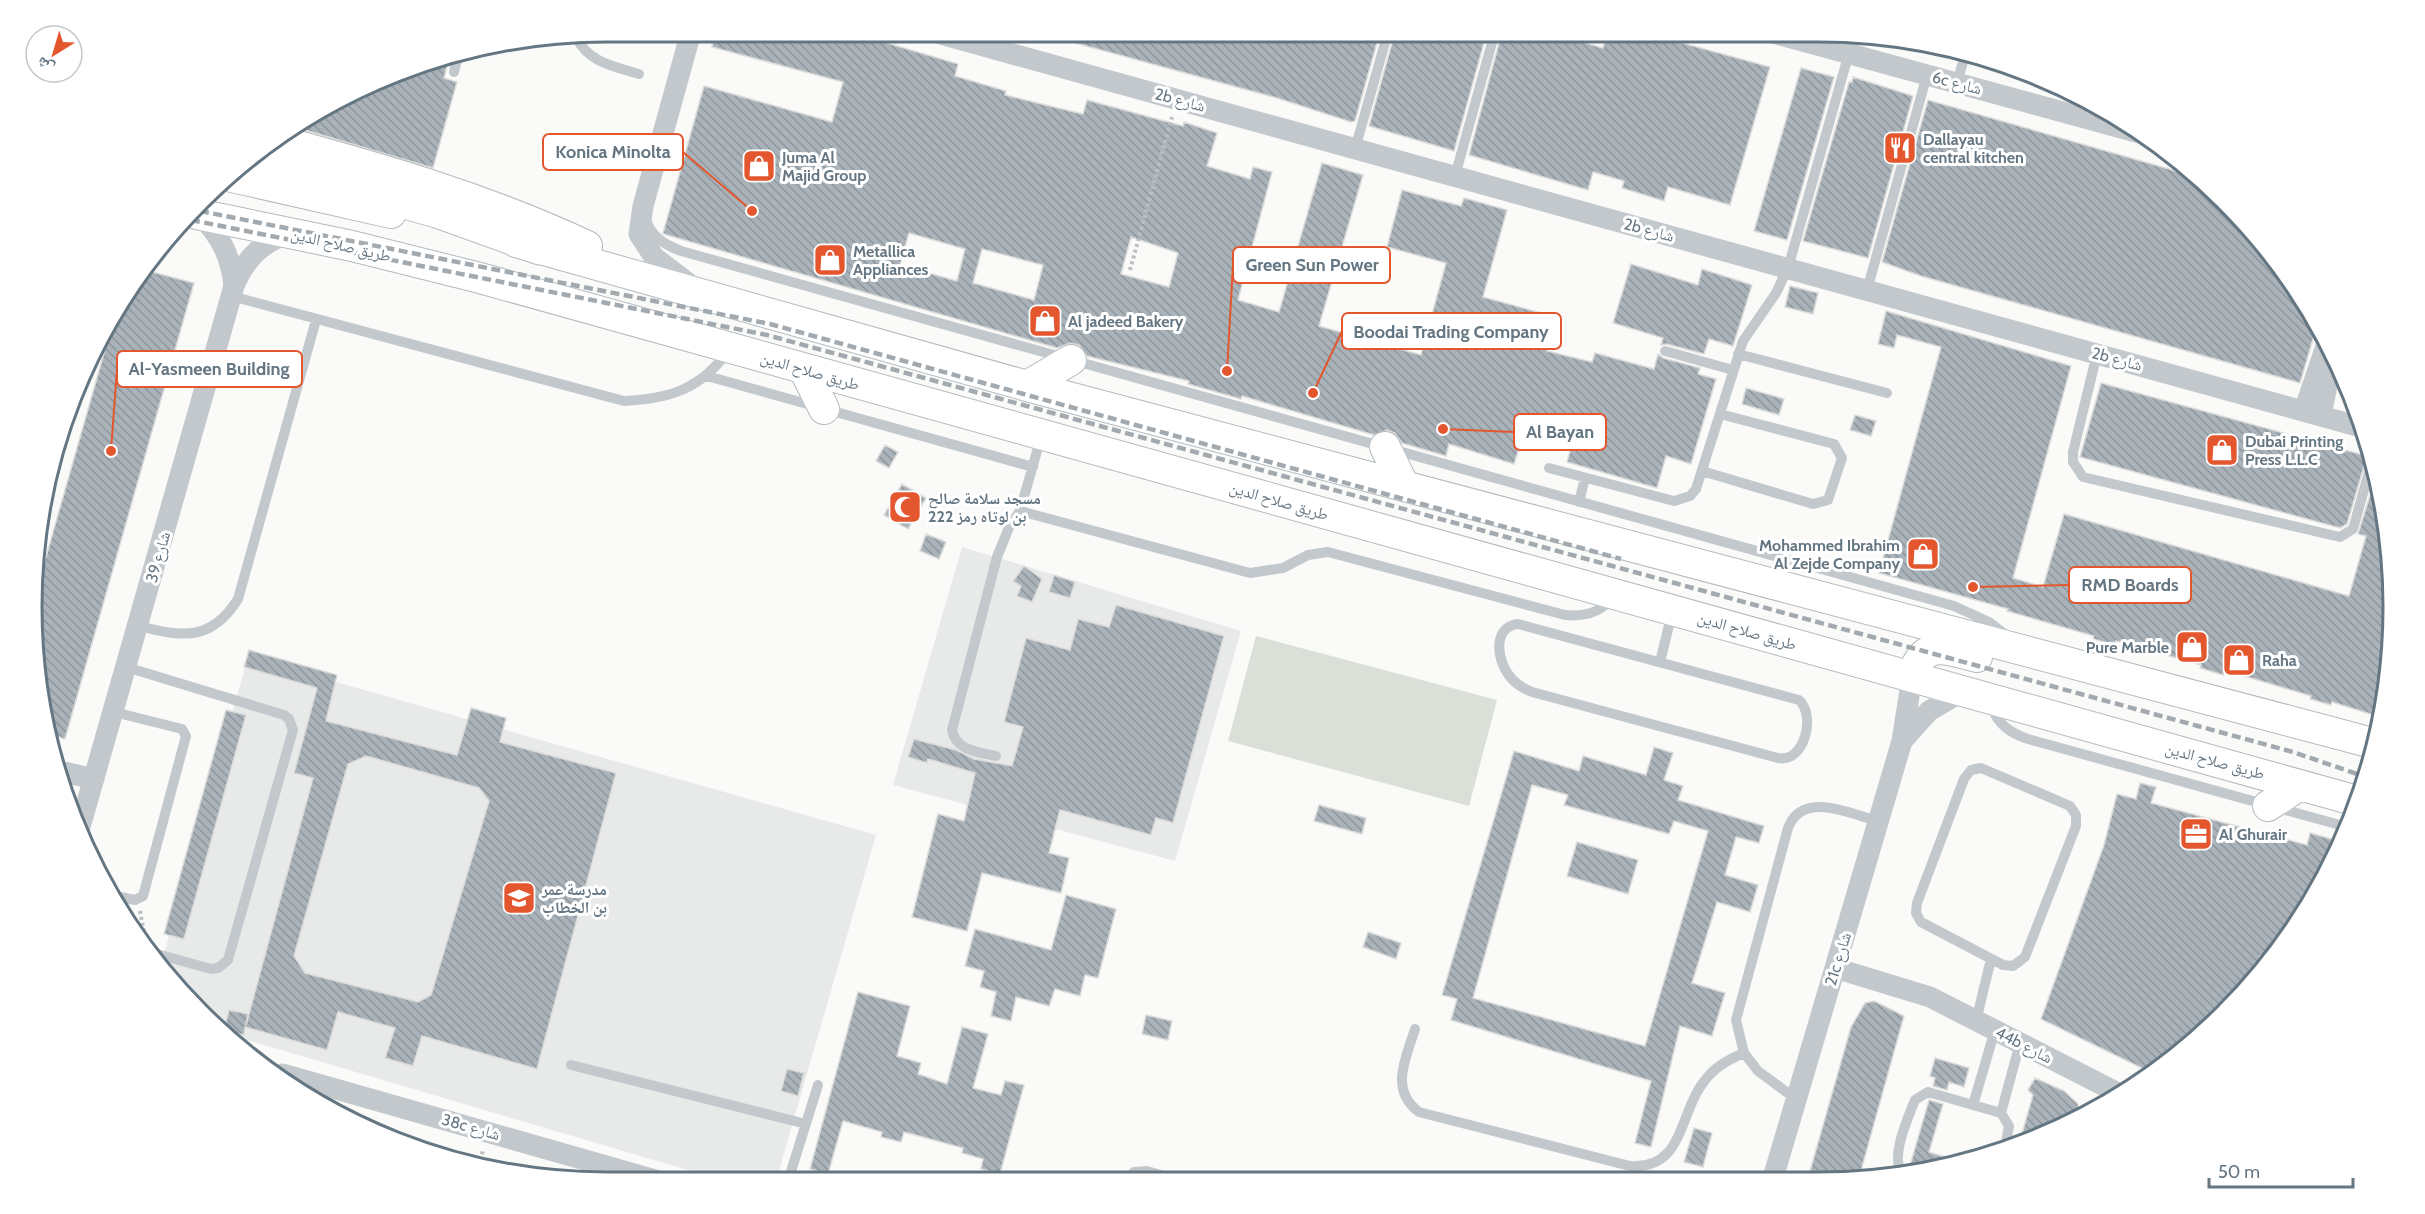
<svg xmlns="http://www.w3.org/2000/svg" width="2425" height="1214" font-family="Cabin,'Noto Naskh Arabic',sans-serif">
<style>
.built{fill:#e8e9e9}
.green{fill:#dadfd7}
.building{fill:url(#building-back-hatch);stroke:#dcdcda;stroke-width:1.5;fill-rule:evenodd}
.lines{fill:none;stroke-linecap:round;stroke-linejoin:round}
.secondary-casing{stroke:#b3babf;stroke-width:32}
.primary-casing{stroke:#b5babe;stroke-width:35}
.path{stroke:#bbbfc2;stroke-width:4;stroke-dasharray:3 3;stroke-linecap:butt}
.lane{stroke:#c3c8cc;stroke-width:10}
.street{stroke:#c3c8cc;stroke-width:21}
.secondary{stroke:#fff;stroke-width:30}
.primary{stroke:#fff;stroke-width:33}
.rail{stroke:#a2aab0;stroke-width:4.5;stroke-dasharray:9 4.5;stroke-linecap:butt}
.labels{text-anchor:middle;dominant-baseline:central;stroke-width:6;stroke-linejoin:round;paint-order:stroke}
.street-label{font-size:16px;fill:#657683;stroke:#fff}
.poi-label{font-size:16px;font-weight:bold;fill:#657683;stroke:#fff;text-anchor:start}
.rim{fill:none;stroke:#657683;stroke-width:3}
.leader{fill:none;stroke:#e4572e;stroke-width:2}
.callout-dot{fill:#e4572e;stroke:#fff;stroke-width:2}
.callout{fill:#fff;stroke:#e4572e;stroke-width:2}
.callout-label{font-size:18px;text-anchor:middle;font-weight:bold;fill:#657683}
</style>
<defs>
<pattern id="building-back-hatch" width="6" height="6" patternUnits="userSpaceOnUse" patternTransform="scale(1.5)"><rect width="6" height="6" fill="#aab3b9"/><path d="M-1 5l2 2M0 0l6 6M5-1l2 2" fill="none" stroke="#8e969c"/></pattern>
</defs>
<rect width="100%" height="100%" fill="#fafaf8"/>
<path class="built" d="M962,547L1241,631L1175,861L893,785Z
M248,657L876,835L776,1181H725L230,1035L200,1014L162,961Z"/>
<path class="green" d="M1256,636L1497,700L1469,806L1228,741Z"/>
<path class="building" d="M715,32H850L958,64L955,76L1006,91L1005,95L1083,114L1087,100L1183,126L1184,122L1217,133L1207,166L1250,179L1253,167L1272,172L1238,300L1279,312L1322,163L1363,175L1319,326L1421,355L1446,263L1387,247L1402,190L1461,206L1464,198L1507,210L1483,297L1556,317L1547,351L1592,362L1595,353L1654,369L1658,354L1663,358L1700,368L1698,374L1716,379L1691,464L1666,456L1657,488L1567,462L1573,440L1526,427L1514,464L1449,444L1446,456L1402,443L1395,433L1387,430L1374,435L1242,396L1241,399L1188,384L1189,381L1087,356L1079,345L1070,343L1057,348L667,235L663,233L704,86L832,122L843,82L712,47ZM909,233L965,249L957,281L900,265ZM1131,237L1178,253L1169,287L1121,274ZM982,249L1043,265L1034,300L973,283Z
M1053,32H1380L1355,121L1351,122L1277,98L1053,37Z
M1395,32H1487L1454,151L1369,126Z
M1502,32H1548L1603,48L1607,32L1646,33L1770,67L1730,205L1668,187L1664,201L1622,188L1624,181L1593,172L1588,190L1469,155Z
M449,58L444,78L457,82L433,168L298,128L422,62Z
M1801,68L1834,77L1787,240L1754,231Z
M1853,77L1913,96L1868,258L1803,241L1849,82H1852Z
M1928,100L2197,177L2250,227L2316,319L2318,322L2300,383L1921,276L1882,262Z
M1631,264L1698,285L1702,269L1752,285L1733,346L1709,339L1704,354L1667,344L1661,345L1663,338L1613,323Z
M145,270L194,283L65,739L53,735L36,682L40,578L112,325L109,324L128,288Z
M1790,286L1818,293L1813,314L1785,307Z
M1886,311L2071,366L2013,578L2043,587L2064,514L2349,596L2366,536L2358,534L2376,476L2389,532L2392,644L2380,717L2332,702L2331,705L2310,699L2311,696L2224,670L2223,675L2200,668L2201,665L2116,641L2115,645L2093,639L2094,636L2007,611L2008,609L1879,573L1941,347L1897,335L1894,348L1878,344Z
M2101,383L2367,456L2347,524L2340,528L2080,457Z
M1746,388L1784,399L1779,415L1742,404Z
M1855,415L1876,421L1871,436L1850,430Z
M885,445L898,452L889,468L876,461Z
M902,484L926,498L908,529L884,515Z
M926,534L946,542L939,559L920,551Z
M1024,566L1042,579L1032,602L1017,596L1021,586L1013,581Z
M1054,575L1075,582L1070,598L1049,592Z
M1116,605L1224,636L1173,823L1156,818L1151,835L1060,810L1049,853L1069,858L1061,893L982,873L967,931L912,917L938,814L964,821L975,773L928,759L927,763L908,757L914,739L956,750L974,759L1012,766L1023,727L1004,722L1026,638L1070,650L1078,619L1109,627Z
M249,650L337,675L326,721L457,755L471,708L506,718L500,742L616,773L537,1069L422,1036L413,1066L385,1058L395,1028L338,1012L327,1050L245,1027L244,1035L224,1030L229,1010L248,1014L246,1025L313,778L294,773L317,688L244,667ZM366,756L479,788L489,801L431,995L418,1002L305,973L294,956L348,764Z
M226,710L246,715L184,939L164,934Z
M1654,747L1673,753L1664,780L1683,786L1678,800L1764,826L1759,843L1736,837L1725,875L1758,885L1750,912L1717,902L1692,983L1725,993L1712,1036L1680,1026L1651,1147L1635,1143L1651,1081L1451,1020L1457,999L1442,995L1514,751L1579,771L1583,756L1646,775ZM1532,785L1568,795L1564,805L1669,834L1674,821L1708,831L1645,1046L1473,998Z
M2140,783L2156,787L2151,803L2307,845L2310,833L2342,842L2334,861L2269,959L2260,956L2251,986L2168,1064L2152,1073L2041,1019L2104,845L2117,794L2136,799Z
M1319,805L1366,818L1362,834L1314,821Z
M1577,842L1638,860L1628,894L1567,876Z
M1066,895L1116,909L1098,978L1085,975L1080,996L1055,989L1049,1006L1016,997L1011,1021L991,1016L996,992L980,987L984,971L965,966L975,929L1051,950Z
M1368,932L1401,943L1396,959L1363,947Z
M858,992L910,1006L897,1056L921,1063L918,1074L947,1084L962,1027L988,1034L973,1088L1001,1095L1005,1081L1024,1085L1000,1174L981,1169L983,1159L962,1153L963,1148L904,1132L901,1142L881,1137L882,1132L843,1121L828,1174L810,1169Z
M1874,1001L1904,1016L1859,1178H1808L1851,1027L1865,1003Z
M1146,1015L1172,1021L1168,1040L1142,1034Z
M1935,1058L1969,1068L1964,1087L1949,1082L1947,1090L1933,1086L1935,1078L1930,1076Z
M787,1069L804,1073L798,1096L781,1091Z
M2035,1078L2064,1091L2078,1104L2080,1115L2038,1139L2019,1144L2033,1095L2028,1090Z
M1929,1100L1943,1104L1929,1152L1957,1161L1911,1173L1909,1169Z
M1694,1128L1712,1133L1703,1167L1684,1162Z"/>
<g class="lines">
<g class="secondary-casing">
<path id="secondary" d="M276,140C383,169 487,199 587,246
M232,177L391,213
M197,214L352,246L480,278L2357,801
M516,242L1027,386L2376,744
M804,369L824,409
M1027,386L1071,360
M1385,447L1404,486
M1912,677C1923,638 1946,649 1977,657
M2268,806L2300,785"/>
</g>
<g class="primary-casing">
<path id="primary" d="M249,159L437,211L540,248"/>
</g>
<path class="path" d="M1130,270L1172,117
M140,911L145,937
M479,1166L483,1150"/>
<path class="lane" d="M576,37C589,63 613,66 639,74
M454,72L458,56
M1957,83L1966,51
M1355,149L1388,32
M1455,176L1495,32
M645,216C650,236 663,244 681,251L1954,606L1989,622L2007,636
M1867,290L1927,75
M231,296L624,401C669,399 701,389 728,351
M1665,351L1733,370
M1738,354L1887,393
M2097,354L2073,452V462L2083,477L2340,537L2353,529L2372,461
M707,376L1033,467
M1549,468L1674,501L1690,496L1696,489L1743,341L1776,293L1788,268L1849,53
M1702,471L1813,504L1828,500L1842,458L1834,444L1720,414
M1579,502L1585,478
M1020,511L1250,573L1283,568L1308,555L1328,552L1565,615C1584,617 1600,613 1612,598
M1518,624L1799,700C1816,715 1805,763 1778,758L1532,692C1525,689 1517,685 1512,679C1497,663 1491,627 1518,624Z
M139,626C182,637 211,642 238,599L316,320
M1660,662L1672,613
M126,667L284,715L289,719L293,730L228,960L218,968L211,969L157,954
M1991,705C1997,724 2010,733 2028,739L2347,827
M114,712L182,729L186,736L143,896L135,900L115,896
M996,756C979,752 956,751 952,730L997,557L1010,525L1020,511L1041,437
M1981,768L2070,806L2076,815V826L2025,957L2013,966L2003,965L1921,922L1916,913L1917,903L1964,779L1971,770Z
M1976,1021L1991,959
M1415,1029C1406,1058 1389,1090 1419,1112L1630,1166C1685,1170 1678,1112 1706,1079C1716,1066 1729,1059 1744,1053
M571,1065L806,1124
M1796,1099L1758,1071L1744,1053L1736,1020L1788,828C1803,790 1850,814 1878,821
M1973,1105L1995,1030
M2001,1113L2020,1043
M1904,1175C1888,1161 1908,1118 1915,1100L1928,1092L2001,1113L2009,1126L2005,1148
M1127,1180L1134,1172L1147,1171L1177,1180
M788,1181L818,1085"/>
<path class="street" d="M691,32L643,206L639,234L654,257L692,286
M933,32L2364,428
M1773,33L2140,133
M200,215C221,236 231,257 234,286
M2304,411L2327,343
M2321,415L2331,366
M1903,740L1929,711L1963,691
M64,772L94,779
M80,827L234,286C245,259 261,243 289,233
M1835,968L1930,997L2118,1093
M283,1074L659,1181
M1773,1178L1902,741L1912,677"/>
<use href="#secondary" class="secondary"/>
<use href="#primary" class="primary"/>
<path class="rail" d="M200,211L770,324L1621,559
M191,220L767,335L2293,752L2366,777"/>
</g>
<defs>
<g id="restaurant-square" transform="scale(1.725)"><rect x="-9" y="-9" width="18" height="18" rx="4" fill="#e4572e" stroke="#fff"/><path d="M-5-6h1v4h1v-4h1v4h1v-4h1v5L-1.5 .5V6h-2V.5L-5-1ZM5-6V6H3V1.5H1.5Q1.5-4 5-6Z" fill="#fff"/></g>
<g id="shop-square" transform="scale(1.725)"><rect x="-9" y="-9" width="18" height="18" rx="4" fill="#e4572e" stroke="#fff"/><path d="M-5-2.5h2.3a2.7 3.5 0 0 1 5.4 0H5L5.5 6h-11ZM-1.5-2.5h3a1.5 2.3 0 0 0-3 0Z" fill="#fff"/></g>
<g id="mosque-square" transform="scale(1.725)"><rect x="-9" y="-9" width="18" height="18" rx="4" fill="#e4572e" stroke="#fff"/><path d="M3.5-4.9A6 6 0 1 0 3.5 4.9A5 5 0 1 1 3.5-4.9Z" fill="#fff"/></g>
<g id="office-square" transform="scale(1.725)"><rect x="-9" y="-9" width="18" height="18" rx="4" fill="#e4572e" stroke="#fff"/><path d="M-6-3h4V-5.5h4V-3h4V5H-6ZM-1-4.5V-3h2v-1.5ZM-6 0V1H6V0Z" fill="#fff"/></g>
<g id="school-square" transform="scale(1.725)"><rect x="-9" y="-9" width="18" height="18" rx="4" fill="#e4572e" stroke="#fff"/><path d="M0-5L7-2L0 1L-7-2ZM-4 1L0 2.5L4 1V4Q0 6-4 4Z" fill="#fff"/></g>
</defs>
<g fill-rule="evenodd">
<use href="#restaurant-square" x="1900" y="148"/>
<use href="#shop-square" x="759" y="166"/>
<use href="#shop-square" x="830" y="260"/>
<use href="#shop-square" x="1045" y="321"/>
<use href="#shop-square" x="2222" y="450"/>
<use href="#mosque-square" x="905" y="507"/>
<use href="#shop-square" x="1923" y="554"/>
<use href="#shop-square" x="2192" y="647"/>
<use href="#shop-square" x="2239" y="660"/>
<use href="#office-square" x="2196" y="834"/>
<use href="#school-square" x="519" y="898"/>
</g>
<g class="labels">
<g class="street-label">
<text transform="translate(1957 83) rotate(15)">6c شارع</text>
<text transform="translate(1180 100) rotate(15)">2b شارع</text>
<text transform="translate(1649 230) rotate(15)">2b شارع</text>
<text transform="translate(341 245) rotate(13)">طريق صلاح الدين</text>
<text transform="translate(2117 359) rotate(15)">2b شارع</text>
<text transform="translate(810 371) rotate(16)">طريق صلاح الدين</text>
<text transform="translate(1279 501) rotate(16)">طريق صلاح الدين</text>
<text transform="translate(158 557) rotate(-74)">شارع 39</text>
<text transform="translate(1747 631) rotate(16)">طريق صلاح الدين</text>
<text transform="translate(2215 761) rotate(15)">طريق صلاح الدين</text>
<text transform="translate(1838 959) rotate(-73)">21c شارع</text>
<text transform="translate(2024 1045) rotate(27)">44b شارع</text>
<text transform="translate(471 1127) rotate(16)">38c شارع</text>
</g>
<g class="poi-label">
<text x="1923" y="139">Dallayau<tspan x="1923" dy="18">central kitchen</tspan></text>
<text x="782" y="157">Juma Al<tspan x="782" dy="18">Majid Group</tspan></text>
<text x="853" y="251">Metallica<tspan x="853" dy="18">Appliances</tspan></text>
<text x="1068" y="321">Al jadeed Bakery</text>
<text x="2245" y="441">Dubai Printing<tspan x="2245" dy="18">Press L.L.C</tspan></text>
<text x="928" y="498">مسجد سلامة صالح<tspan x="928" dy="18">بن لوتاه رمز 222</tspan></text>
<text x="1900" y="545" text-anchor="end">Mohammed Ibrahim<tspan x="1900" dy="18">Al Zejde Company</tspan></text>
<text x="2169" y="647" text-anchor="end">Pure Marble</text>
<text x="2262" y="660">Raha</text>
<text x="2219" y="834">Al Ghurair</text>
<text x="542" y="889">مدرسة عمر<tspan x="542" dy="18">بن الخطاب</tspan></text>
</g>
</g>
<path d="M0 0H2425V1214H0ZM607 42H1818A565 565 0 0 1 2383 607V607A565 565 0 0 1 1818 1172H607A565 565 0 0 1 42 607V607A565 565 0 0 1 607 42Z" fill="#fff" fill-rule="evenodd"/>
<path class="rim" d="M607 42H1818A565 565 0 0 1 2383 607V607A565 565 0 0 1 1818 1172H607A565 565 0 0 1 42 607V607A565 565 0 0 1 607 42Z"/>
<path class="leader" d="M752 211L683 152M1227 371L1233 265M1313 393L1342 331M111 451L117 369M1443 429L1514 432M1973 587L2069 585"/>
<g class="callout-dot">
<circle cx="752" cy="211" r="6"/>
<circle cx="1227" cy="371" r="6"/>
<circle cx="1313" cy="393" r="6"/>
<circle cx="111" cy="451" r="6"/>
<circle cx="1443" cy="429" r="6"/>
<circle cx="1973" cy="587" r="6"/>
</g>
<g class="callout">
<rect x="543" y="134" width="140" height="36" rx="6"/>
<rect x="1233" y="247" width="157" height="36" rx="6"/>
<rect x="1342" y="313" width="219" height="36" rx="6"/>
<rect x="117" y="351" width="185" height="36" rx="6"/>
<rect x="1514" y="414" width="92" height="36" rx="6"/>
<rect x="2069" y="567" width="122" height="36" rx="6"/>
</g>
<g class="callout-label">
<text x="613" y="158">Konica Minolta</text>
<text x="1312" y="271">Green Sun Power</text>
<text x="1451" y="338">Boodai Trading Company</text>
<text x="209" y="375">Al-Yasmeen Building</text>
<text x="1560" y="438">Al Bayan</text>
<text x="2130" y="591">RMD Boards</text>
</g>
<g transform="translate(54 54) rotate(217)"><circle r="28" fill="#ffffff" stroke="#c1c8cd" stroke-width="1.5"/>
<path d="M0-4.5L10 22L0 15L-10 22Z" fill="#e4572e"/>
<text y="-9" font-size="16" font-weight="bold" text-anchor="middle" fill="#657683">ش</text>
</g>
<path d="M2209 1178v9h144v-9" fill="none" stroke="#657683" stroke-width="3"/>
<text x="2218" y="1178" font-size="18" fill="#657683" stroke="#ffffff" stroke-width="4.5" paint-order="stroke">50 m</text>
</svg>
